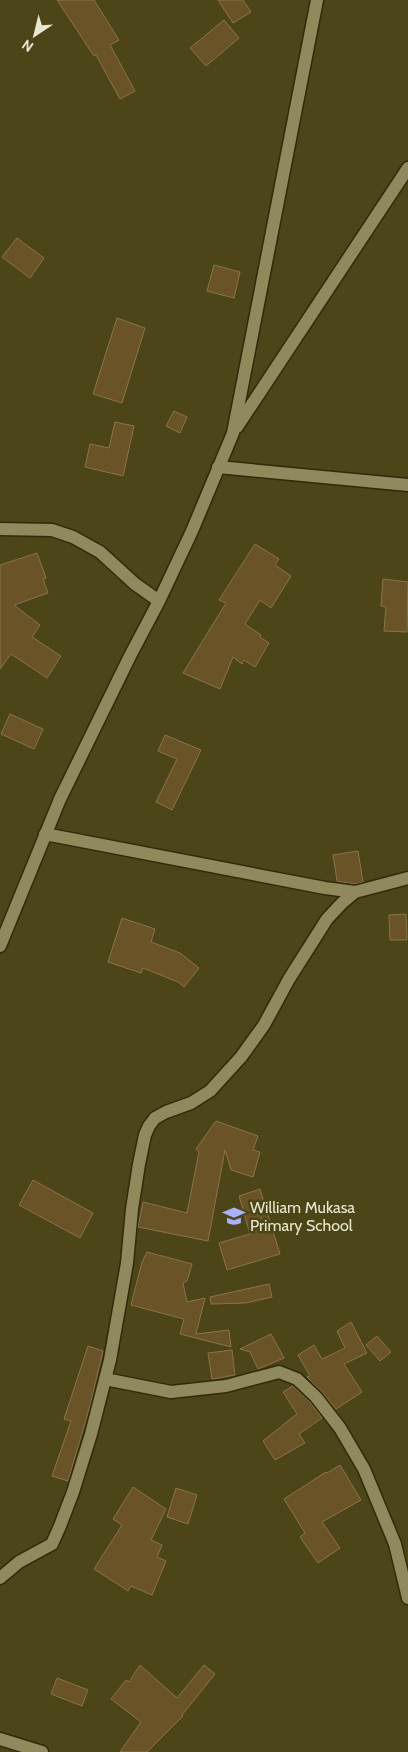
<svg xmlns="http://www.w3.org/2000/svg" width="408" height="1752" font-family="Cabin,sans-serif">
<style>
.building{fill:#695327;stroke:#8a744a}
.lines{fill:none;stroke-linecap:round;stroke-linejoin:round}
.minor-casing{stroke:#2f2b08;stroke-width:15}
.minor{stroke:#8f895b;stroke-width:12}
.labels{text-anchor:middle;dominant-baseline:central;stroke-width:5;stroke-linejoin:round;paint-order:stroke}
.poi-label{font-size:16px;fill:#eae7cf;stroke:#4b4518;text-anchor:start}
</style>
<rect width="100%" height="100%" fill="#4b4518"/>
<path class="building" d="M57,0H94L119,40L110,45L135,91L120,99L96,55L94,56Z
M218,0H243L251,12L233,23Z
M224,20L239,38L206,66L190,48Z
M17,238L44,258L30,278L2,257Z
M214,265L240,272L234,298L207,291Z
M117,318L145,328L122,403L93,394Z
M174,411L187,417L180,433L166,426Z
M115,422L134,426L123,476L85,467L90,444L109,448Z
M255,544L279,559L275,565L291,576L271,608L260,600L245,624L261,635L260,637L269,643L255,667L244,660L242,664L233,657L220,689L183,673L226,603L219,600Z
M37,553L46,578L43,579L48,593L14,605L40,625L32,637L61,656L47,678L11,654L0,669V565Z
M383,579L408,582L407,632L384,631L386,607L381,606Z
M10,714L43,729L34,749L1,734Z
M165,735L201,750L172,810L156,802L177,759L158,751Z
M358,851L363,882L354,884L337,881L333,855Z
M406,914L407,940H390L389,915Z
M122,918L155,929L151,942L180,953L199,968L184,987L178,982L143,968L141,973L108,962Z
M216,1121L258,1136L253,1150L260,1152L253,1177L231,1170L225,1150L208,1241L138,1227L143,1202L187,1213L199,1152L196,1149Z
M33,1180L93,1213L80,1238L19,1205Z
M260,1189L280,1254L227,1270L219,1243L250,1234L239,1196Z
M147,1252L192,1264L187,1281L183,1283L187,1302L205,1298L196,1334L229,1330L231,1347L180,1334L184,1319L131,1305L142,1262Z
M269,1284L272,1297L246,1303L211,1304L210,1297Z
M351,1322L367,1353L344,1364L362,1392L336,1409L322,1392L307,1377L310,1376L298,1355L314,1345L322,1359L345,1348L337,1331Z
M271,1334L284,1358L258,1369L250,1352L240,1349Z
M377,1336L391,1352L380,1361L366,1345Z
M88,1346L103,1351L89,1409L68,1481L52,1476L71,1421L64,1419Z
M232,1350L235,1375L212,1379L208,1353Z
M293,1386L310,1402L322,1418L299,1434L305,1443L275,1460L263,1441L297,1414L283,1392Z
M340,1465L361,1500L322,1522L340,1548L318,1563L300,1537L305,1533L284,1499L326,1472L327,1473Z
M133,1487L166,1509L151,1540L162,1545L157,1557L166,1561L152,1595L131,1586L128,1591L94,1569L122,1525L113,1519Z
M176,1488L197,1495L188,1524L167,1517Z
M140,1665L177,1698L204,1665L215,1674L182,1715L183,1716L147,1752H120L141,1722L111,1699L126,1680L129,1682Z
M57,1678L88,1690L82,1706L51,1694Z"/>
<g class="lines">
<g class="minor-casing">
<path id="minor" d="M237,427L408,168
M218,467L408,485
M0,529L52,530L73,537L100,552L135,584L159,601
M45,834L325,888L355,892
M0,946L60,799L130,656L159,601L192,531L233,433L317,0
M105,1379L171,1392L226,1386L279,1372L297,1379L316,1397L340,1428L364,1469L395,1544L408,1598
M0,1578L19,1562L52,1544L60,1526L73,1492L91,1434L110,1360L127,1263L132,1209L139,1164L145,1135L149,1126L155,1118L166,1112L191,1103L210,1091L241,1057L264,1025L289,979L327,919L342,903L355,892L408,878
M0,1739L42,1752"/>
</g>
<use href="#minor" class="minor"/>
</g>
<defs>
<g id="school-bare" transform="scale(1.725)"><path d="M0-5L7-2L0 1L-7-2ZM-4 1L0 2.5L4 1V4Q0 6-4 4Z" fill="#acaffb" stroke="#4b4518" stroke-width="2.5" paint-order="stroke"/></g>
</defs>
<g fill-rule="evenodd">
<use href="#school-bare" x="234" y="1216"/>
</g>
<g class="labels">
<g class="poi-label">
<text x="250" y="1207">William Mukasa<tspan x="250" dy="18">Primary School</tspan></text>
</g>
</g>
<g transform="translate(35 35) rotate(215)" stroke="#4b4518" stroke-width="4" paint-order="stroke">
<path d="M0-4L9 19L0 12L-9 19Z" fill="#eae7cf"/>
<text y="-8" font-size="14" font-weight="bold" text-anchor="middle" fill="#eae7cf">N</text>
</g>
</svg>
